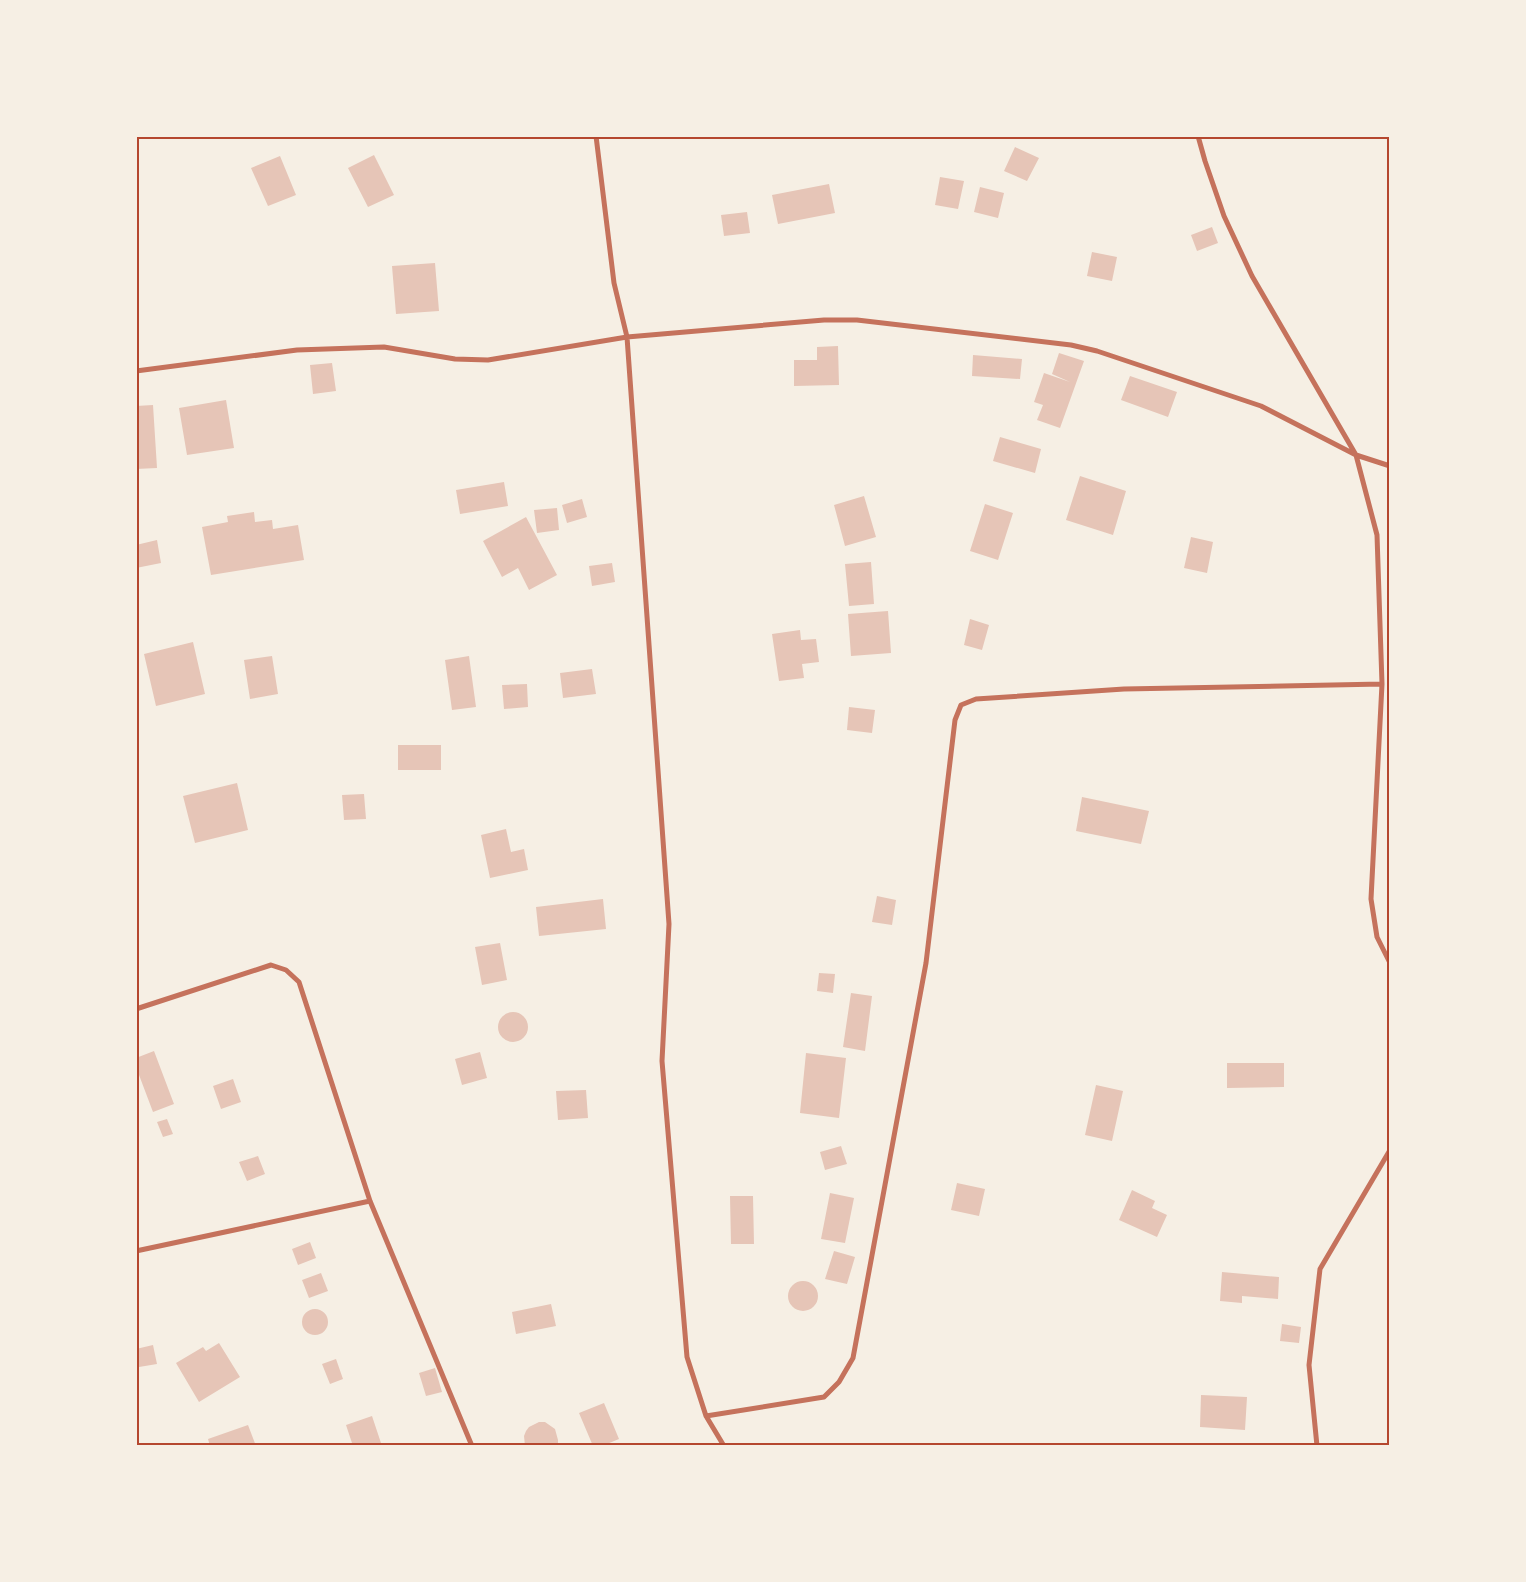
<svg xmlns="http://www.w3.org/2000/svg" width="1526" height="1582" font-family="'Noto Serif',serif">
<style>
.building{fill:#e6c5b7}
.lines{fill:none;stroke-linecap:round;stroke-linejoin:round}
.minor{stroke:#c5725c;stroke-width:5}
.neatline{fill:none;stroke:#b5482f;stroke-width:2}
</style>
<rect width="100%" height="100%" fill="#f6efe4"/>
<path class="building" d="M1015,147L1039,158L1027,181L1004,171Z
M374,155L394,195L368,207L348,168Z
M280,156L296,195L268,206L251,168Z
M940,177L964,181L958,209L935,205Z
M829,184L835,213L778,224L772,195Z
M980,187L1004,193L998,218L974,212Z
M747,212L750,233L724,236L721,215Z
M1212,227L1218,243L1197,251L1191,235Z
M1092,252L1117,257L1112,281L1087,276Z
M435,263L439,311L396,314L392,266Z
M838,346L839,385L794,386V360H817V347Z
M1059,353L1084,361L1060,428L1037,420L1043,405L1034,402L1044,373L1070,382L1052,374Z
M973,355L1022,359L1020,379L972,376Z
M332,363L336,391L313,394L310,365Z
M1130,376L1177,392L1168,417L1121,400Z
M226,400L234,448L187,455L179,408Z
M153,405L157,468L136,469V406Z
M1000,437L1041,449L1035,473L993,461Z
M1080,476L1126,491L1113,535L1066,520Z
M504,482L508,506L460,514L456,490Z
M864,496L876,537L845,546L834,505Z
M582,499L587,517L567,523L562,505Z
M985,504L1013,513L998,560L970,551Z
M557,508L559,530L537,533L534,510Z
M254,512L255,522L272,520L273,529L298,525L304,560L211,575L202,527L228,522L227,516Z
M526,517L557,575L529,590L518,568L502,577L483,541Z
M1191,537L1213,542L1207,573L1184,568Z
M157,540L161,563L136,568V545Z
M871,562L874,604L849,606L845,564Z
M612,563L615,582L592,586L589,566Z
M888,611L891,653L851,656L848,614Z
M970,619L989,625L982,650L964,645Z
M800,630L801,640L816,639L819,662L802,664L804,678L779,681L772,634Z
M193,642L205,694L156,706L144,654Z
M272,656L278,694L250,699L244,660Z
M469,656L476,707L452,710L445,660Z
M592,669L596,694L563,698L560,673Z
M527,684L528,707L504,709L502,685Z
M849,707L875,710L872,733L847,730Z
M398,745H441V770H398Z
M237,783L248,830L195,843L183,796Z
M364,794L366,819L344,820L342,795Z
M1082,797L1149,811L1141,844L1076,831Z
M506,829L511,852L524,849L528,870L490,878L481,835Z
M877,896L896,900L892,925L872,922Z
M603,899L606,929L539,936L536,907Z
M500,943L507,980L482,985L475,947Z
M819,973L835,974L833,993L817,991Z
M851,993L872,996L865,1051L843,1047Z
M498 1027a15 15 0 1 1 30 0a15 15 0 1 1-30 0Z
M154,1051L174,1104L153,1112L136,1067V1058Z
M480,1052L487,1078L462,1085L455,1059Z
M806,1053L846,1058L839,1118L800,1113Z
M1227,1063H1284V1087L1227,1088Z
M233,1079L241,1102L221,1109L213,1086Z
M1096,1085L1123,1091L1112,1141L1085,1135Z
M586,1090L588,1118L558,1120L556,1091Z
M167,1119L173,1134L163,1137L157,1122Z
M841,1146L847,1164L825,1170L820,1152Z
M258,1156L265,1174L247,1181L239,1162Z
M957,1183L985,1189L979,1216L951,1210Z
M1132,1190L1155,1201L1152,1208L1167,1215L1157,1237L1119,1220Z
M830,1193L854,1198L845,1243L821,1239Z
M730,1196H753L754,1244H731Z
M310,1242L316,1258L298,1265L292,1249Z
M834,1251L855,1257L847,1284L825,1279Z
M1222,1272L1279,1277L1278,1299L1242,1296V1303L1220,1301Z
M321,1273L328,1291L309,1298L302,1280Z
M788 1296a15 15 0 1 1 30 0a15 15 0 1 1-30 0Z
M551,1304L556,1326L516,1334L512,1312Z
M302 1322a13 13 0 1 1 26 0a13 13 0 1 1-26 0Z
M1282,1324L1301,1327L1299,1343L1280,1341Z
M219,1343L240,1377L199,1402L176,1363L203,1347L206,1351Z
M153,1345L157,1364L139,1367L136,1349Z
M336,1359L343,1379L330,1384L322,1364Z
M435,1368L442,1392L426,1396L419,1373Z
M1201,1395L1247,1397L1245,1430L1200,1427Z
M604,1403L619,1439L602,1446H593L579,1413Z
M372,1416L382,1446H353L346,1425Z
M539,1422H545L555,1429L558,1440V1446H525L524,1436L526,1431L529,1427Z
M248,1425L256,1446H210L208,1439Z"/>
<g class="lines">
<path class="minor" d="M596,136L614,283L627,337L669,924L662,1061L687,1357L706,1416L724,1446
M1198,136L1205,161L1224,216L1252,276L1356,455L1377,535L1382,684L1371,899L1377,937L1390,963
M136,371L297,350L384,347L455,359L488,360L627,337L824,320H857L1071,345L1097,351L1261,406L1356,455L1390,466
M136,1009L271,965L286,970L299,982L370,1201L472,1446
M136,1251L370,1201
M706,1416L824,1397L839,1382L853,1358L926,963L955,720L961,705L976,699L1124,689L1382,684
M1317,1446L1309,1365L1320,1269L1390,1150"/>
</g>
<rect width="1526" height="1582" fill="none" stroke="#f6efe4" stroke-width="275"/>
<rect x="138" y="138" width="1250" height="1306" class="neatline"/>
</svg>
